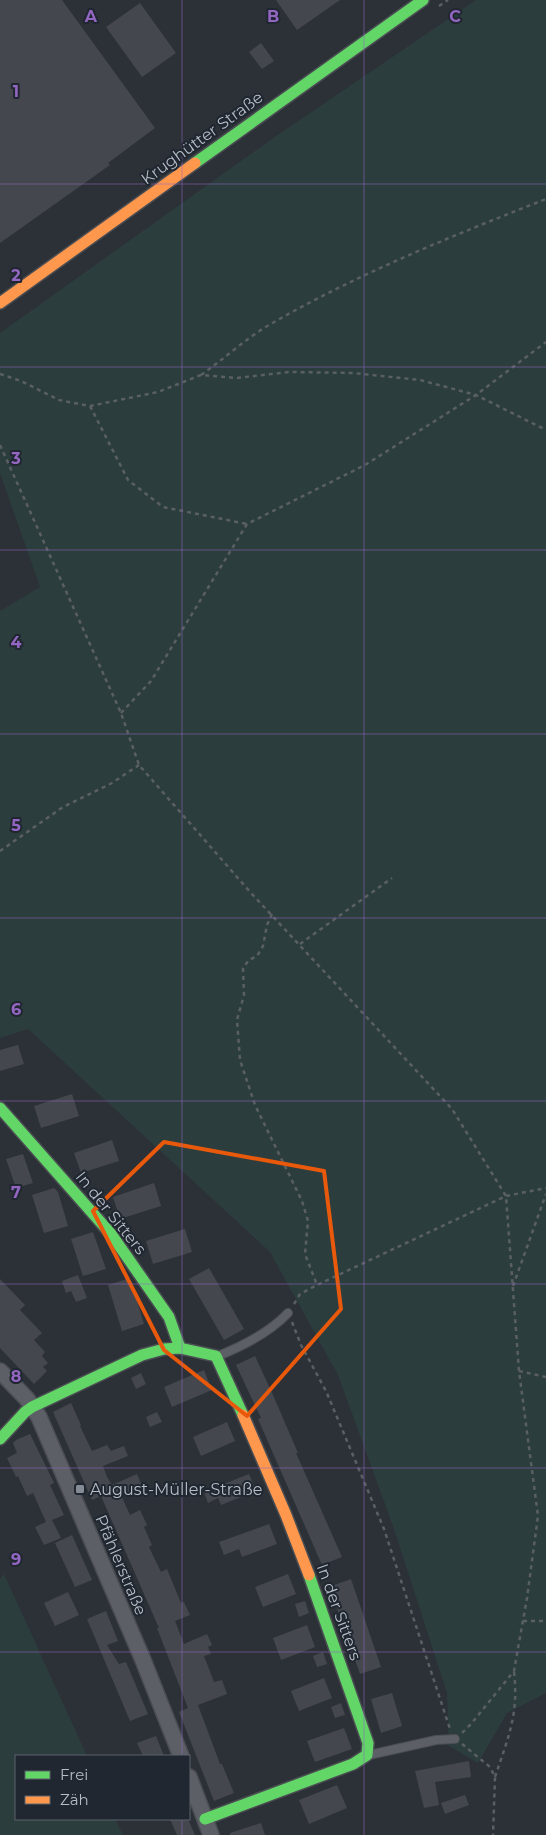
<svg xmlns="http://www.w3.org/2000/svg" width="546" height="1835" font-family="Montserrat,sans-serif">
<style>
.green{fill:#2c3d3e}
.building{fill:#44484e}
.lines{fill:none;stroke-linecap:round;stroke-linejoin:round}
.lane-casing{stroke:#4a4d52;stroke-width:10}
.street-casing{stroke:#4a4d52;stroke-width:18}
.fast-casing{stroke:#4a4d52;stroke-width:14}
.slow-casing{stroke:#4a4d52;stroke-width:14}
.path{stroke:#5a5f63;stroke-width:2.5;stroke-dasharray:4 4;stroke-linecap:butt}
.lane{stroke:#5c5f65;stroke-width:8}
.street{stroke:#5c5f65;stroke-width:15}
.fast{stroke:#63d668;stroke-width:11}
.slow{stroke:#ff974d;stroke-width:11}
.marked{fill:none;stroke:#e8590c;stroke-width:4;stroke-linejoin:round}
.grid{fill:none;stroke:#9366c2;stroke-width:1;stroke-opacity:0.55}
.poi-dot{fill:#868c95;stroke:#202731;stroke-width:2}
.labels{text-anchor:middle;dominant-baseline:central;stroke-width:4;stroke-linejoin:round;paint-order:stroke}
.street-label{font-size:16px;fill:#b6bdc7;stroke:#202731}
.poi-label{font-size:16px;fill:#b6bdc7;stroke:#202731;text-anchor:start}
.grid-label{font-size:16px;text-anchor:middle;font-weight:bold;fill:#9366c2;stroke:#202731;stroke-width:4;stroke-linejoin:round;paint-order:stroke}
</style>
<rect width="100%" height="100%" fill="#2c3137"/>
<path class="green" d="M476,0H546V1693L507,1713L478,1763L449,1746L447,1693L394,1529L338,1375L270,1252L28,1029L0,1038V611L40,587L0,473V333L269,141Z
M4,1574L87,1756H16V1819H115L123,1835H0V1579Z"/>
<path class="building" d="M0,0H62L155,128L108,163L110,165L0,243Z
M276,0H340L297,30Z
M140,3L176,53L142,77L106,27Z
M261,43L274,61L262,69L249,52Z
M18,1045L24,1064L0,1071V1050Z
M72,1094L79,1116L41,1128L34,1106Z
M112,1140L119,1161L81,1173L74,1153Z
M23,1154L33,1183L16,1188L6,1159Z
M154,1183L161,1206L120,1219L113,1197Z
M54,1188L58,1192L68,1226L44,1233L32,1195Z
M185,1229L192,1252L153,1264L146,1241Z
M93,1232L106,1269L83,1276L71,1239Z
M209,1268L244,1329L224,1340L189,1279Z
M78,1275L87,1298L76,1302L71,1291L66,1293L62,1281Z
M0,1279L25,1305L20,1310L42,1333L34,1340L45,1352L42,1356L48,1363L43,1367L47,1371L34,1384L0,1348Z
M127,1279L133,1287L144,1324L122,1331L108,1285Z
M255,1356L273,1395L298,1453H296L342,1557L322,1565L258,1419L261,1418L236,1365Z
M204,1370L212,1390L172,1407L164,1387Z
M141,1373L146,1384L136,1389L131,1378Z
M71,1403L81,1425L80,1426L92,1451L107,1445L111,1451L124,1446L128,1456L103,1466L107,1477L112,1485L137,1474L142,1486L121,1495L130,1515L140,1510L147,1525L144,1527L152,1545L149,1547L161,1572L167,1569L181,1603L184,1602L190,1615L175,1621L184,1644L207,1634L212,1645L208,1647L211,1654L204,1656L214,1682L222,1680L227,1694L198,1705L220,1764H222L234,1793L214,1801L179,1712L188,1708L157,1628H159L101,1496L92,1500L53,1412Z
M157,1412L162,1422L150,1427L146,1417Z
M227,1422L235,1441L201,1456L193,1437Z
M30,1434L54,1483L50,1485L64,1515L52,1520L61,1538L44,1545L35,1527L46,1522L33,1493L27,1496L18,1476L16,1477L7,1458L17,1453L13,1443L16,1440Z
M249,1474L256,1491L221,1505L218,1498L208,1503L204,1492Z
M269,1524L277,1544L242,1557L239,1549L224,1555L219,1542Z
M72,1535L92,1580L75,1587L55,1543Z
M288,1574L296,1594L263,1607L255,1587Z
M351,1579L381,1667L360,1674L342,1622L329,1587Z
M68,1592L79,1615L55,1626L44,1603Z
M305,1601L309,1613L299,1617L295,1604Z
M106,1611L118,1641L107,1645L119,1664L126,1662L148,1714L130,1721L87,1619Z
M307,1625L315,1647L281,1660L273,1638Z
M323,1652L327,1664L317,1667L313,1656Z
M324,1678L332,1698L299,1711L291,1691Z
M392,1693L402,1726L381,1733L371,1699Z
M341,1703L345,1715L335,1718L331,1707Z
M344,1728L352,1749L315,1762L307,1741Z
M156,1736L164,1756H143L137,1743Z
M469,1761L471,1777L435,1782L439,1805L424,1808L415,1771Z
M337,1785L347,1808L309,1824L299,1800Z
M465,1795L469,1805L445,1814L441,1803Z
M170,1819H188L195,1835H177Z
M261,1823L265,1835H230V1833Z"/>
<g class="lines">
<g class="lane-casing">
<path id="lane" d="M218,1356C243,1346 269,1333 288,1313
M369,1755L436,1740L455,1739"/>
</g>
<g class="street-casing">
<path id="street" d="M0,1371L27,1399L39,1417L143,1660L181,1756
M189,1777L211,1835"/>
</g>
<g class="fast-casing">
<path id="fast" d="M195,163L423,0
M0,1108L111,1234L169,1317L180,1348
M0,1439L25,1412L32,1407L142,1355L164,1349L180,1348L216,1356L243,1415
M205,1819L353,1764L367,1755L368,1743L309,1575"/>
</g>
<g class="slow-casing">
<path id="slow" d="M0,303L195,163
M243,1415L286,1515L309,1575"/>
</g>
<path class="path" d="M439,6L448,0
M0,374L21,381L59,400L90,406L158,392L201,375L237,378L289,372L353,373L420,380L476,395L546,430
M201,375C224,359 245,339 269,325C357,274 452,236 546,199
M90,406L128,480L163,507L247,524
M0,445L121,713L139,765L251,893L452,1109L506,1196L519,1371L538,1516L527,1598L514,1671L471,1724L462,1733
M121,713L151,681L247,524L365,465L476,395L546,342
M0,851L63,807L112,783L139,765
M272,914L267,925L263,946L257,956L249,960L243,968L244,995L237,1020L240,1060L255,1105L302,1201L308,1221L305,1254L317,1285
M300,944L392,878
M513,1286L546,1194
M294,1304L300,1294L317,1285L506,1196L546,1188
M292,1322L301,1345L326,1391L384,1529L450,1729
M519,1371L546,1377
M523,1621H546
M462,1744L490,1767L495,1777L493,1835
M495,1777C508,1738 519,1714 514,1672"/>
<use href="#lane" class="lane"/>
<use href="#street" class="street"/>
<use href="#fast" class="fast"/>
<use href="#slow" class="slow"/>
</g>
<path class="marked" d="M164,1142L324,1171L341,1309L247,1416L164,1350L93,1211Z"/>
<path class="grid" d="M182,0V1756M364,0V1835M0,184H546M0,367H546M0,550H546M0,734H546M0,918H546M0,1101H546M0,1284H546M0,1468H546M0,1652H546M182,1819V1835"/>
<rect class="poi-dot" x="75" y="1484" width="10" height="10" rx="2.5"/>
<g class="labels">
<g class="street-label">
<text transform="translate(202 138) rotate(-36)">Krughütter Straße</text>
<text transform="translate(111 1213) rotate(51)">In der Sitters</text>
<text transform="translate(121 1565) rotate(67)">Pfählerstraße</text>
<text transform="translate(339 1612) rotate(70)">In der Sitters</text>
</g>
<g class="poi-label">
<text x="90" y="1489">August-Müller-Straße</text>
</g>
</g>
<g class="grid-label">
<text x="91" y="22">A</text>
<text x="273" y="22">B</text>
<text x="455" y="22">C</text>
<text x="16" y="97">1</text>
<text x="16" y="281">2</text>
<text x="16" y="464">3</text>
<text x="16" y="648">4</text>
<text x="16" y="831">5</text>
<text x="16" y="1015">6</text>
<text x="16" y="1198">7</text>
<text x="16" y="1382">8</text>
<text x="16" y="1565">9</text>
</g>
<rect x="15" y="1755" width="175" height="65" fill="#202731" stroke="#5c636d"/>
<rect x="25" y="1771" width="25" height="8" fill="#63d668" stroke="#5c636d"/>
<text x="60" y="1780" font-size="15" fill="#b6bdc7">Frei</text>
<rect x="25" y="1796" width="25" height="8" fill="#ff974d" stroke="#5c636d"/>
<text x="60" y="1805" font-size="15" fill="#b6bdc7">Zäh</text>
</svg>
